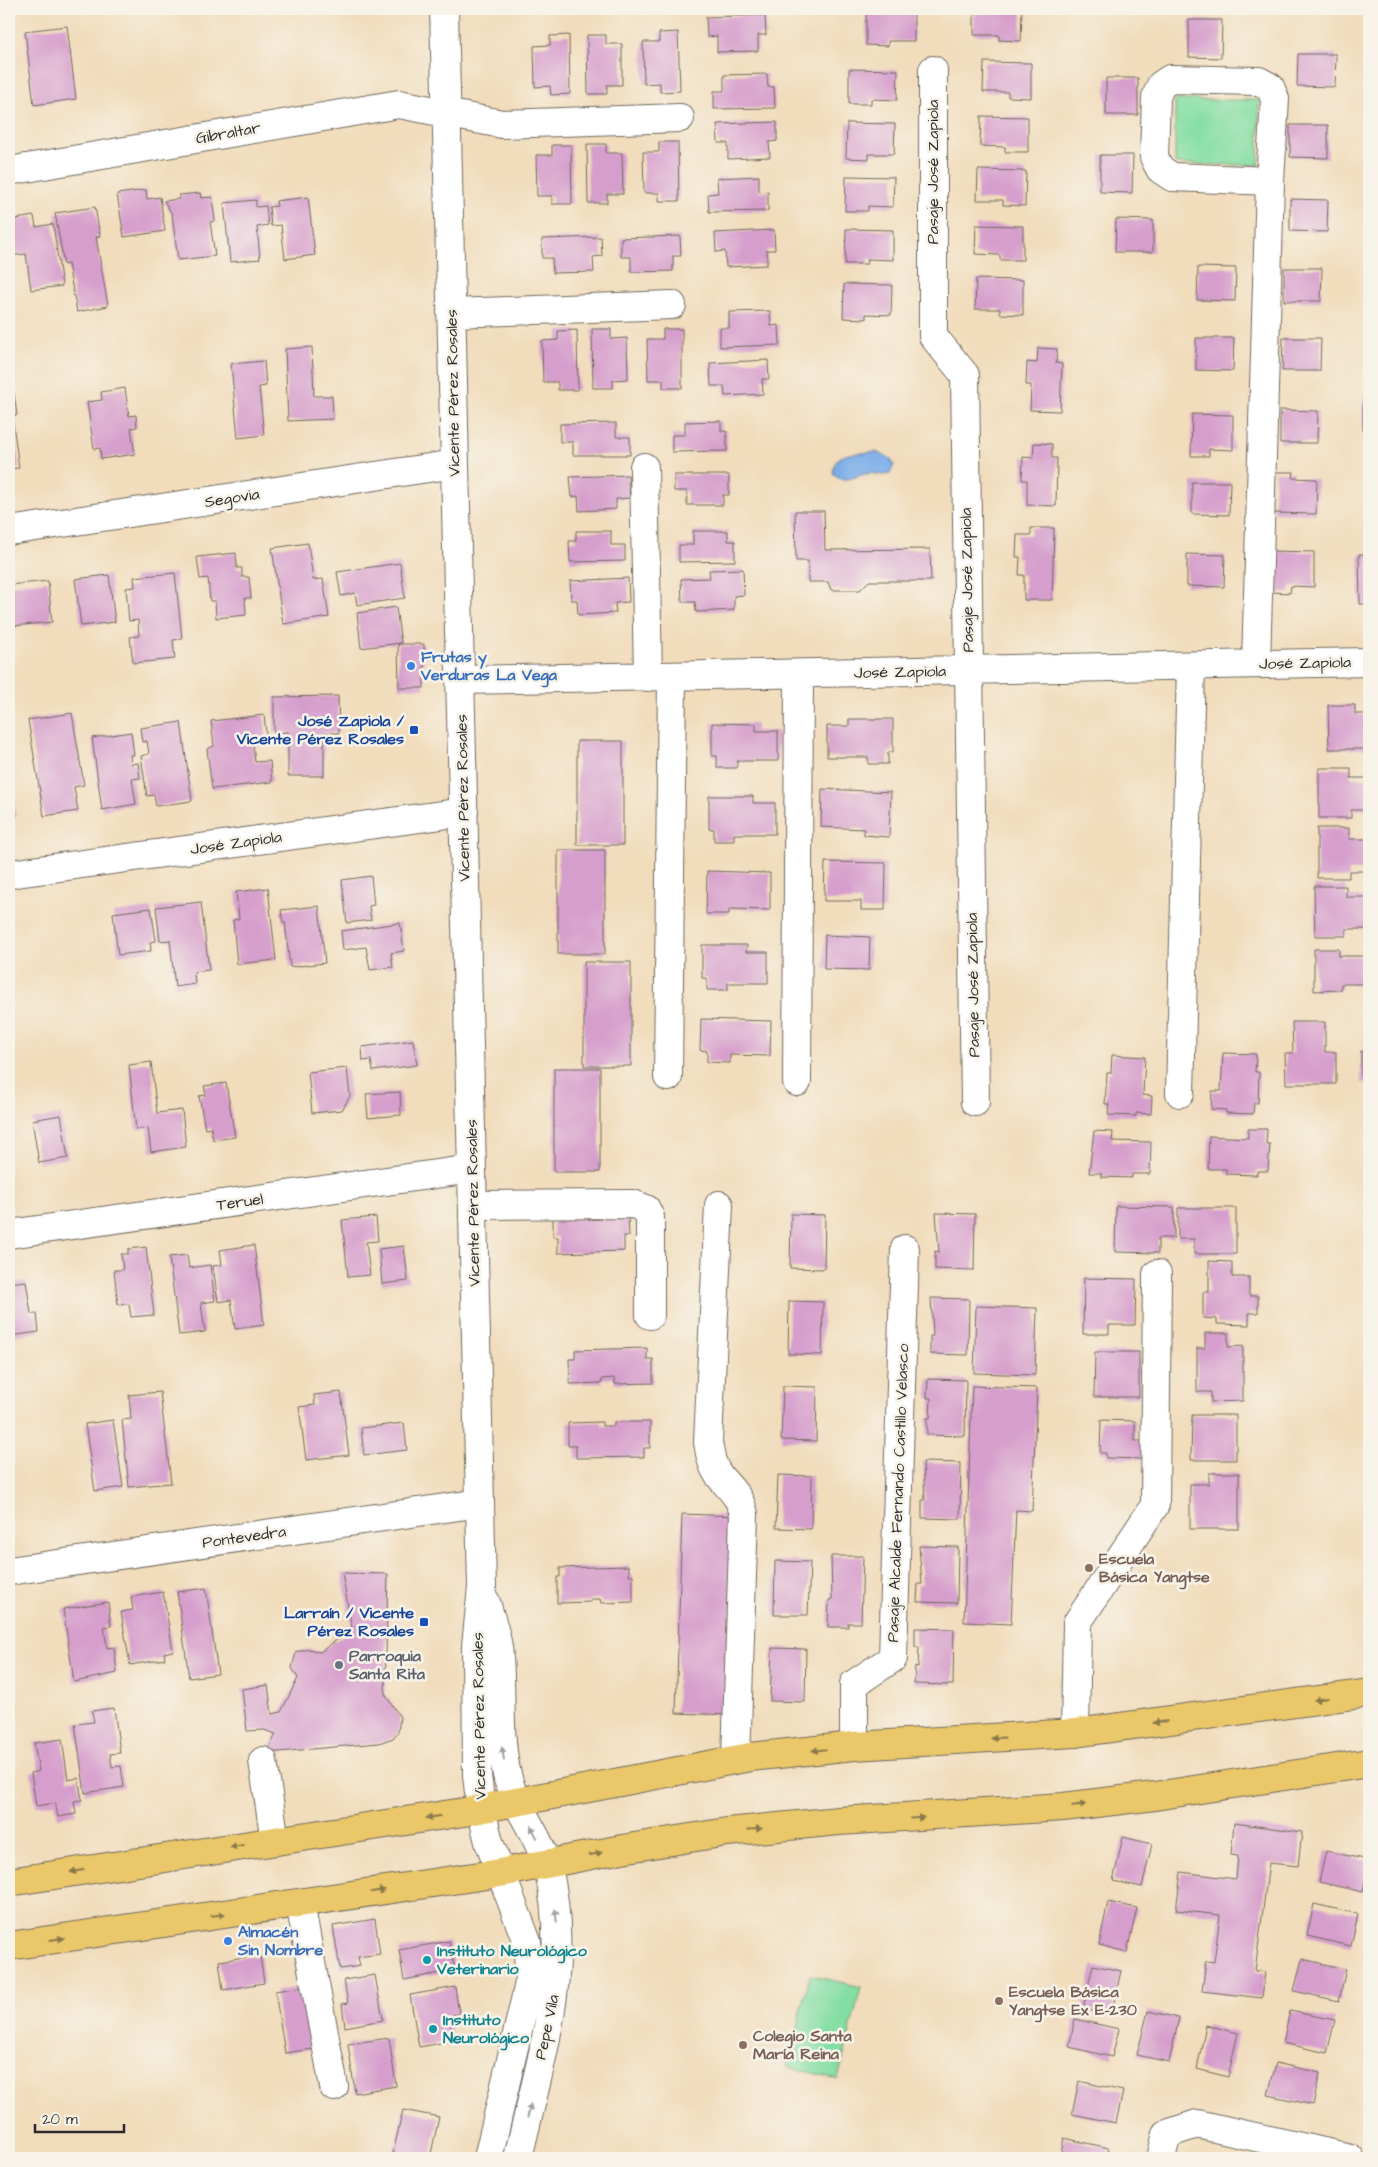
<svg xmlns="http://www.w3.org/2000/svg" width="1378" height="2167" font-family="'Architects Daughter',sans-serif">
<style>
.green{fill:#83dea3;stroke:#578467}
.water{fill:#7eaee9;stroke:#546c8a}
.building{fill:#d69ecc}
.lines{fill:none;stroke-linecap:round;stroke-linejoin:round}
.minor-casing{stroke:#70695d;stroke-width:30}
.major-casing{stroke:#70695d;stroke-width:30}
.minor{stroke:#fff;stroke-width:28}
.major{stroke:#eac769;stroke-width:28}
.oneway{fill:#8a794a}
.oneway2{fill:#a0a0a0}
.shop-dot{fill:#3f7fe0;stroke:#f7f3e8;stroke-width:2}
.transit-dot{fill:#1a4fb4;stroke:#f7f3e8;stroke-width:2}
.education-dot{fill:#8d6e63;stroke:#f7f3e8;stroke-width:2}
.worship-dot{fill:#6b7280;stroke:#f7f3e8;stroke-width:2}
.culture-dot{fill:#0f9aa8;stroke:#f7f3e8;stroke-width:2}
.labels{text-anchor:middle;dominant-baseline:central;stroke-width:5;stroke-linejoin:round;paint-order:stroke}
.street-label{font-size:16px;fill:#2b2b2b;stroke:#f7f3e8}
.shop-label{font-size:16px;font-weight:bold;fill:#366cbe;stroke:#f7f3e8;text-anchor:start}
.transit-label{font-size:16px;font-weight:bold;fill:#164399;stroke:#f7f3e8;text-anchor:end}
.education-label{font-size:16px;font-weight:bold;fill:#785e54;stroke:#f7f3e8;text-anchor:start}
.worship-label{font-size:16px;font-weight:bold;fill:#5b616d;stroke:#f7f3e8;text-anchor:start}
.culture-label{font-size:16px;font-weight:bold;fill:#0d838f;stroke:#f7f3e8;text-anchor:start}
</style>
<rect width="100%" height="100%" fill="#f7f3e8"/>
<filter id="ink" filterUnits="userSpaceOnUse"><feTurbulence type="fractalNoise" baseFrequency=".02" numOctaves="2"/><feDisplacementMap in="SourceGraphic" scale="10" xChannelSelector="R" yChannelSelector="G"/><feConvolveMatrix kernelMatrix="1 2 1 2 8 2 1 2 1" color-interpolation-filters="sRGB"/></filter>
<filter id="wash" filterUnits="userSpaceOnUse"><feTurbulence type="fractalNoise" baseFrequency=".0096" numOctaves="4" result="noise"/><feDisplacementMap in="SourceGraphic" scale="20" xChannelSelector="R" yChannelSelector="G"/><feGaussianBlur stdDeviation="1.12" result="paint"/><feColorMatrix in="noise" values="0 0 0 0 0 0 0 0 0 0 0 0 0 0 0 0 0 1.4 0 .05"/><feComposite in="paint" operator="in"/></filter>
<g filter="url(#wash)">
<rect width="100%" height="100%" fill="#f1dcbb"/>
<path class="green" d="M1175,100H1259V165L1175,164Z
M810,1975L861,1987L838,2079L787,2067Z"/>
<path class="water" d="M876,452L891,459L894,465L890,474C883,477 875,472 866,474C854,476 844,485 833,473C833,449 860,454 876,452Z"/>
<g id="blocks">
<path class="building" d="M974,9H1022L1021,41L999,40V35H974Z
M866,10L914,11V41H888V46L866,45Z
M765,15L766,35H758V51L717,52V36L707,37L706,17Z
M1189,20H1222L1221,58L1189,57Z
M67,26L76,99L34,105L25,31Z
M678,32L680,91L660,92V83L644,84L643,42H659V33Z
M569,35L570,94L551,95L550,86L535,87L534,46L550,45V36Z
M587,35H606V44H622V85H607V94H588Z
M1298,54H1336L1335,87L1297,86Z
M984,62L1031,63V98L1008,97V92H983Z
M849,69L898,70L897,100L871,99V104H849Z
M767,74L768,87H774L775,108L714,109V91H724V75Z
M1106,78H1138V115H1106Z
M981,116L1028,117V152H1005V147L980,146Z
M777,122V141L769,142L770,157L728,159V143H718L717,124Z
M847,123L895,124L894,154H869V159L846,158Z
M1290,125H1328V158L1290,157Z
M659,142H678L679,201H659V193H644L643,152H659Z
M587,144H606V153H622L623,194H607V203H588Z
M552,145H571L572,204H552V196H537L536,155H552Z
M1100,155H1133L1132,193L1100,192Z
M978,170L1026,171L1025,206L1003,205V200H977Z
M759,176V192L768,191V211L709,212L708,194L718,193L717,178Z
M846,176L894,177L893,207L868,206V211H845Z
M146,190L147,199L160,197L165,231L124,237L117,194Z
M200,193L201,198L212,197L215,221L210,222L215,256L178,260L172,214L164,201L179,199V195Z
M308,197L315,255L285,259L281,225L271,226L269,207L277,206L276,201Z
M1290,199L1328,200L1327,232L1290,231Z
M256,200V207L266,206L268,225L257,227L260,259L230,262L224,203Z
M95,207L100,236L96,237L108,306L77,312L68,264L64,265L55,213Z
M34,216L36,227L53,224L62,286L31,290L26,254L10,256L9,220Z
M1116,219L1153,220V252H1115Z
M976,225L1023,226V260H1000V255L975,254Z
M846,229L893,230V260L868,259L867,264H845Z
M774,230L775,250H767V265L726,267L725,251L716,252L715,233Z
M680,236L681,256H673V271L631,272V257H621V238Z
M601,237L602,256L593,257L594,272L553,273L552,258H542V239Z
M1198,267L1236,268L1235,301L1197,300Z
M1284,268H1322L1321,301H1284Z
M976,279L1023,280V315L1000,314V309H975Z
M844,284L892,285L891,315L866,314V319L843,318Z
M770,311L771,326L779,325L780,345L720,347V328H729V312Z
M1367,326H1369V376H1367Z
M592,329H611V339L627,338L628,379L613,380V388H593Z
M663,329H682V388H663V380H648L647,339H663Z
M577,330L578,390H558V382H543L542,341L558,340V331Z
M1196,338H1234L1233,371L1196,370Z
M1283,338H1321L1320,371H1282Z
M312,347L314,396H332L333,419L288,421L285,349Z
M1038,348L1057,349L1056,363L1062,364L1060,411L1030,410L1031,385H1026L1027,362L1037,363Z
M768,360L769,379H762L763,394L725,396L724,386H711L710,363Z
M264,361L266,386L259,387L264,435L238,438L231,364Z
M125,388L129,416L136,415L137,427L131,428L135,454L101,459L100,448L94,449L87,402L102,400L101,392Z
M14,393L17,415L12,416L19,468L9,469V394Z
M1363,399H1369V431H1363Z
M1280,410L1318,411L1317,443H1280Z
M1192,414L1233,415V450L1209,449V456H1191Z
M721,421V431H727V451L672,452V435H685V422Z
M616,423V437H630V455H573V442H560V424Z
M1034,443L1052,444V458H1057L1056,506L1027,505V480H1022L1023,457L1033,458Z
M1275,472H1294L1293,478L1317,479L1316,514L1274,513Z
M628,475L630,498L616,499V509L579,511L578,496L572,497L570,477Z
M674,475H729V495H723V505H687V491H674Z
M1192,482H1230L1229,515L1192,514Z
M795,511H824L825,550L930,549L931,581H869L860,590H831L828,582H808V561H796Z
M1031,528H1054L1052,600H1024V575H1019L1020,557H1016L1017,535H1031Z
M576,531H611V545H625V561L570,562L569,541H576Z
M693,531H728V541H735V561L679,562V545H693Z
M308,543L313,580L323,579L329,617L283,624L272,548Z
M1273,551L1314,552V587L1291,586L1290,593L1272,592Z
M236,553L237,568H242V577H249L251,598H245L246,615L216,618L215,601H210L208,578L200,579L197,557Z
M1187,554L1225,555L1224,587L1187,586Z
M1359,554H1369V604H1360Z
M400,563L405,598L357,605L355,593L341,596L337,572Z
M743,569L744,595L734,596V610L696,612L695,602H682L681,579L710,578L709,570Z
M175,573L182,639L173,640L175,659L133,663L130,637L139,636L138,620L129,621L126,588L135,587L134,577Z
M109,575L115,622L81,626L75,579Z
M628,578L629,602L615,603L616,613L578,615L577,600H571L570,581Z
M48,581L52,622L14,626L9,585Z
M396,607L401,643L361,648L357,613Z
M398,644H424V688H399Z
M338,696L339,733H324V776H288V732L274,733V697Z
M1328,705H1355V714H1369V749H1329Z
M72,713L84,785L74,787L78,811L44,816L28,720Z
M264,715L267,743L253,744L255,762L270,761L272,782L212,789L207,749L214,746L211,721Z
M849,719H893V752H888V764H868V757H827V726H849Z
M181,722L192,801L156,806L154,795L147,796L141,756L149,754L147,741L142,742L140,728Z
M712,723L756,724V731H778V761H737V768H717V756H712Z
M131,732L134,755H130L131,764L138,763L140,778L132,779L136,804L102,810L92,738Z
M577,741H623V845H577Z
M1319,768H1351V778H1369V810H1351V818H1319Z
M9,776L16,817L9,819Z
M822,789L891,792L889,837L864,835V829L821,827Z
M709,796H753V803H775V834H734V841H714V829H709Z
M1317,828H1349V839H1369V871H1349V878H1317Z
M558,850H605V954H558Z
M825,862L886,863L885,910H861V901H824Z
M707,871L770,873V910L729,909V914H706Z
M371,876L374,905L369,906L371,920L347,923L342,880Z
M1314,886H1346V897H1369V929H1346V936H1315Z
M268,888L276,960L237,964L233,920L239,919L236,892Z
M201,902L209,970L194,972L195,984L175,987L170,940L160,941L156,907Z
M319,906L325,963L290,967L285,922L283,923L281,910Z
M151,908L156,941L150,942L151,951L118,955L113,913Z
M400,923L404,951L391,953L393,967L370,970L366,947L343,950L341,931Z
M825,935L870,937L869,970L824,969Z
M702,945H747L746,952H768V983H728V990H707V978H702Z
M1314,949H1339V956H1369V984H1341V990L1314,991Z
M584,962H631V1066H584Z
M701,1019L771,1021L770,1056L730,1055V1063L707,1062V1051L700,1050Z
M1292,1022H1325V1052H1336V1084H1286L1285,1053H1293Z
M413,1040L417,1065L373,1071L371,1060L363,1061L362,1047Z
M1361,1051H1369V1083H1361Z
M1223,1053L1256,1054L1255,1072H1259L1258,1103H1254L1253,1114L1226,1113V1110L1211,1109L1212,1091H1221Z
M1112,1055L1145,1057L1143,1095L1152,1096L1151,1114L1136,1113V1116L1108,1115L1109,1104H1105L1107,1073H1111Z
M151,1062L157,1113L182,1110L186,1147L151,1152L148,1128L136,1130L129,1065Z
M347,1068L350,1096L342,1110L312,1113L308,1072Z
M554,1068H600V1172H554Z
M226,1083L235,1137L213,1140L211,1128L205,1129L199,1096L206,1095L204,1086Z
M400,1092L401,1115L368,1118L366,1094Z
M61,1115L68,1158L39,1163L32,1120Z
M1248,1129H1267L1266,1144H1270L1268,1171H1257V1175L1226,1174V1169H1208L1209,1136L1248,1138Z
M1094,1131L1113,1132L1112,1141L1151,1142L1150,1174H1132V1178L1101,1177V1173H1089Z
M1116,1206L1174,1207V1238H1158V1253L1115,1252Z
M1178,1208H1236V1254H1194V1239H1178Z
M936,1213L975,1214L974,1270L935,1269V1251L939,1252Z
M791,1214L825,1215L824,1269L790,1268Z
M628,1215L629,1236H624V1251L558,1253V1237H553V1217L588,1216V1220L601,1219V1216Z
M376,1217L378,1241L366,1242L370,1275L348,1277L342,1220Z
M254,1245L264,1325L235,1329L231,1300L218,1302L213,1266L222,1265L220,1250Z
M404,1246L408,1281L382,1284L379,1249Z
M146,1247L154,1315L131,1317L129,1304L118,1305L114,1270H123L121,1254H128V1249Z
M187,1255L189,1268L210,1265L215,1301L201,1303L205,1332L179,1335L169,1257Z
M1209,1261L1232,1262V1277H1249V1296H1258V1313H1249V1325L1217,1324V1319L1203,1318V1292H1209Z
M1084,1278L1136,1279L1135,1325H1109V1334H1083Z
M26,1281L31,1314H37L39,1332L9,1336V1283Z
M931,1298L969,1299L968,1355L930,1354V1336H933Z
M789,1301L823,1302L822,1355L788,1354Z
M976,1306L1037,1308L1035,1375L974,1373Z
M1205,1333H1228V1347L1243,1346V1401L1211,1402V1392H1197V1348H1205Z
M647,1348V1359H653V1383L615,1384L614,1378L602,1379V1383L570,1384L569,1359H575V1350Z
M1095,1352H1139V1397H1094Z
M928,1379L966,1380L965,1436L927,1435V1418H930L931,1398H927Z
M783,1386L817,1387L816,1441L781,1440Z
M972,1386L1037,1388L1032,1511L1016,1510L1011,1624L964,1622Z
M160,1392L171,1483L129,1487L122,1420L131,1419L129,1395Z
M341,1392L349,1455L306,1460L299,1407L315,1405L314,1395Z
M1192,1415H1236V1460H1191Z
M113,1420L123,1487L95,1491L85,1424Z
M1101,1420L1135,1421V1441H1143L1142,1459L1106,1458V1453H1100Z
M602,1422V1426H614V1422H650V1448H644V1457L576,1458V1446H568V1423Z
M404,1423L407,1450L364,1455L361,1428Z
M923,1462L961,1463L960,1519L922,1518V1500H925Z
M1209,1473H1239V1529H1190V1484H1209Z
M778,1475L812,1476L811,1529L776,1528Z
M682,1514L738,1516L732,1715L676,1713Z
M919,1546L958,1547L957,1603L917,1602L918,1584H922Z
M831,1556H863L861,1623H848V1627H828L829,1600L832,1599Z
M775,1561L810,1562L808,1615H774Z
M629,1566V1575H633V1602L601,1603L600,1599H591V1602L557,1603V1577H560V1568Z
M342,1573L388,1574L385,1694L400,1717L398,1732L393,1738L379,1743L267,1753L276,1734L264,1730L247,1731L242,1689L268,1685L272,1714L281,1712L298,1678L292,1668L296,1652L309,1649L320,1652L352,1629Z
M206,1588L218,1674L189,1678L177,1592Z
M163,1592L173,1651L164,1653L165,1659L130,1665L121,1612L133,1610L131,1597Z
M108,1602L111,1626L104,1627L107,1648L114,1647L117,1673L74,1682L63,1609Z
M915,1628L954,1629L953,1685L914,1684L915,1666L918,1667L919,1647H915Z
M772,1648L806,1649L805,1702L770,1701Z
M114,1708L120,1753L110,1754L112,1767L121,1766L124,1787L85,1793L75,1724L94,1722L92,1711Z
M62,1739L68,1780L78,1778L82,1800L74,1801L76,1814L58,1817L55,1803L36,1806L31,1773L39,1771L34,1743Z
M1234,1823L1302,1832L1298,1866L1269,1863L1255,1971L1265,1972L1262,1998L1202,1991L1206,1961L1214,1962L1220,1915L1176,1910L1181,1872L1236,1879L1238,1856L1231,1855Z
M1123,1837L1152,1844L1142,1887L1113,1881Z
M1326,1851L1369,1860L1363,1892L1319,1882Z
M1108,1902L1137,1908L1127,1952L1099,1945Z
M1314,1904L1358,1914L1351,1946L1307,1936Z
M375,1919L380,1954L358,1957L360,1966L340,1969L333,1926Z
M449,1941L455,1970L404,1980L399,1950Z
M260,1955L264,1983L223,1990L219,1961Z
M1302,1959L1346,1969L1339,2001L1294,1991Z
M1093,1965L1121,1971L1111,2015L1083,2009Z
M375,1975L383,2020L345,2027L342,2004L348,2003L344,1980Z
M303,1987L313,2049L285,2053L275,1991Z
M455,1987L459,2014L449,2016L453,2041L419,2047L410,1995Z
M1148,2011L1179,2018L1169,2062L1137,2055Z
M1290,2011L1335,2020L1327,2053L1283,2043Z
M1075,2019L1119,2029L1112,2057L1069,2047Z
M1206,2025L1238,2033L1228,2077L1197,2069Z
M389,2038L396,2086L355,2093L348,2044Z
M1276,2063L1320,2073L1313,2105L1268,2095Z
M1079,2081L1123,2091L1116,2123L1072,2114Z
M403,2110L439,2117L430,2158H417L393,2153Z
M1064,2138L1109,2148L1107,2158H1060Z"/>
</g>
</g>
<g filter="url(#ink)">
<use href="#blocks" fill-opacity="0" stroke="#70695d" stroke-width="1"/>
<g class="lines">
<g class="minor-casing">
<path id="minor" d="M444,9L482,1587L476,1646L477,1775L481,1809L489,1842L527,1942L530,1979L488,2158
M933,70V336L965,375L975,1102
M9,171L399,104L502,124L680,118
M451,313L672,305
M644,467L648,677
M9,531L455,464
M1256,664L1270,181L1275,99L1270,87L1259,81L1170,79L1161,85L1156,97L1154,157L1160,169L1172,177L1270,181
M460,680L1369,662
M9,874L464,812
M668,1077L672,676
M797,1082L799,674
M1180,1093L1191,666
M473,1205L633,1204L646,1209L650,1217V1315
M719,1205L708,1442C710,1455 712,1468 721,1478C732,1491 740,1497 744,1514L736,1759
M9,1234L472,1169
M9,1571L480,1503
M486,1602C490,1617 496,1632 498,1647C503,1689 497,1732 507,1775C515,1809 539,1834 548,1868C572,1967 540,2062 518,2158
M1075,1733L1077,1623L1155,1505L1157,1274
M854,1746V1684L893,1658L905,1249
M263,1761L275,1841
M300,1903L334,2087
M1161,2158L1167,2134L1197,2124L1350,2158"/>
</g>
<g class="major-casing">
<path id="major" d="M9,1882L464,1812L750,1757L854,1746L1075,1733L1369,1693
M9,1946L500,1873L622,1849L727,1832L839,1821L1063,1807L1155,1796L1369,1763"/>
</g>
<use href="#minor" class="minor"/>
<use href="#major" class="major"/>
</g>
<defs><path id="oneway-solid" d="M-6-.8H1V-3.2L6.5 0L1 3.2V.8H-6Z" transform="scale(1.25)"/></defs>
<g class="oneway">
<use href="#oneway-solid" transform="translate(1321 1699) rotate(172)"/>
<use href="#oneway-solid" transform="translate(1160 1722) rotate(172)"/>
<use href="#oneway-solid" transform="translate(998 1738) rotate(177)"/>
<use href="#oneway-solid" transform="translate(819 1750) rotate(174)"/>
<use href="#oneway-solid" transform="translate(1079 1805) rotate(-7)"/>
<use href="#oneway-solid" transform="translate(433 1817) rotate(171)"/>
<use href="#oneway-solid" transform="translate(917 1818) rotate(-3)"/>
<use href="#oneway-solid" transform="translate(755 1829) rotate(-5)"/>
<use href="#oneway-solid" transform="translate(237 1846) rotate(171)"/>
<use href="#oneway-solid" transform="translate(595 1854) rotate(-12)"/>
<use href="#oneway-solid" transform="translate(77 1871) rotate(171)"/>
<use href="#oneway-solid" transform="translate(378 1891) rotate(-9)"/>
<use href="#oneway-solid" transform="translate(218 1915) rotate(-8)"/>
<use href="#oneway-solid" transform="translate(57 1939) rotate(-8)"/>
</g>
<g class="oneway2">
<use href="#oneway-solid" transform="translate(503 1754) rotate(-99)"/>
<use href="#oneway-solid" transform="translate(534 1832) rotate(-118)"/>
<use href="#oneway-solid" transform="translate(556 1916) rotate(-97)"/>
<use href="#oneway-solid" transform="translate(529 2111) rotate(-77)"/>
</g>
</g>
<g class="shop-dot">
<circle cx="411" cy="666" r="5"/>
<circle cx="228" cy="1941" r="5"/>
</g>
<g class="transit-dot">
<rect x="409" y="725" width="10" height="10" rx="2.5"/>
<rect x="419" y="1617" width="10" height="10" rx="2.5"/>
</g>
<g class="education-dot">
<circle cx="1089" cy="1568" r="5"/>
<circle cx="999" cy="2001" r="5"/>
<circle cx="743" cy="2045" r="5"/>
</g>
<circle class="worship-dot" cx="339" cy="1665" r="5"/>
<g class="culture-dot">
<circle cx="427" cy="1960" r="5"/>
<circle cx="433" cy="2029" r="5"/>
</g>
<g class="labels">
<g class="street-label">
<text transform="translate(228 133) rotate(-10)">Gibraltar</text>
<text transform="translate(933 172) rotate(-90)">Pasaje José Zapiola</text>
<text transform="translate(453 393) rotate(-91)">Vicente Pérez Rosales</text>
<text transform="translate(232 498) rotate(-9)">Segovia</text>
<text transform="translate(967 580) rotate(-91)">Pasaje José Zapiola</text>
<text transform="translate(1305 663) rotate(-1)">José Zapiola</text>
<text transform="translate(900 672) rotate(-1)">José Zapiola</text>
<text transform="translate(463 798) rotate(-91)">Vicente Pérez Rosales</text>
<text transform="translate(236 843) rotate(-8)">José Zapiola</text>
<text transform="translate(973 985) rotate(-91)">Pasaje José Zapiola</text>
<text transform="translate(240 1202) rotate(-8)">Teruel</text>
<text transform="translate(473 1203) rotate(-91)">Vicente Pérez Rosales</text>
<text transform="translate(898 1493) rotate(-88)">Pasaje Alcalde Fernando Castillo Velasco</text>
<text transform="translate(244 1537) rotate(-8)">Pontevedra</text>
<text transform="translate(479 1716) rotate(-91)">Vicente Pérez Rosales</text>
<text transform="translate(547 2027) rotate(-78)">Pepe Vila</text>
</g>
<g class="shop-label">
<text x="421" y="657">Frutas y<tspan x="421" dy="18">Verduras La Vega</tspan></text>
<text x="238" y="1932">Almacén<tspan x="238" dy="18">Sin Nombre</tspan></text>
</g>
<g class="transit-label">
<text x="404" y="721">José Zapiola /<tspan x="404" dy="18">Vicente Pérez Rosales</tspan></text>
<text x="414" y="1613">Larraín / Vicente<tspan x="414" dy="18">Pérez Rosales</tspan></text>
</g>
<g class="education-label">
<text x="1099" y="1559">Escuela<tspan x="1099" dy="18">Básica Yangtse</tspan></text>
<text x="1009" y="1992">Escuela Básica<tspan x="1009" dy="18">Yangtse Ex E-230</tspan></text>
<text x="753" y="2036">Colegio Santa<tspan x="753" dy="18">María Reina</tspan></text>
</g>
<g class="worship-label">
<text x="349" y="1656">Parroquia<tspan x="349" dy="18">Santa Rita</tspan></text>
</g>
<g class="culture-label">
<text x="437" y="1951">Instituto Neurológico<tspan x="437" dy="18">Veterinario</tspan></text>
<text x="443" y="2020">Instituto<tspan x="443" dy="18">Neurológico</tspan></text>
</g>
</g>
<rect width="1378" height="2167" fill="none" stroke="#f7f3e8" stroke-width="30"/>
<path d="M35 2124v8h89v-8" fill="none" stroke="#2b2b2b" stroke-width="2.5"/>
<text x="42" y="2124" font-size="15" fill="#2b2b2b" stroke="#f7f3e8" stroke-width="4" paint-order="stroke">20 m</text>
</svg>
